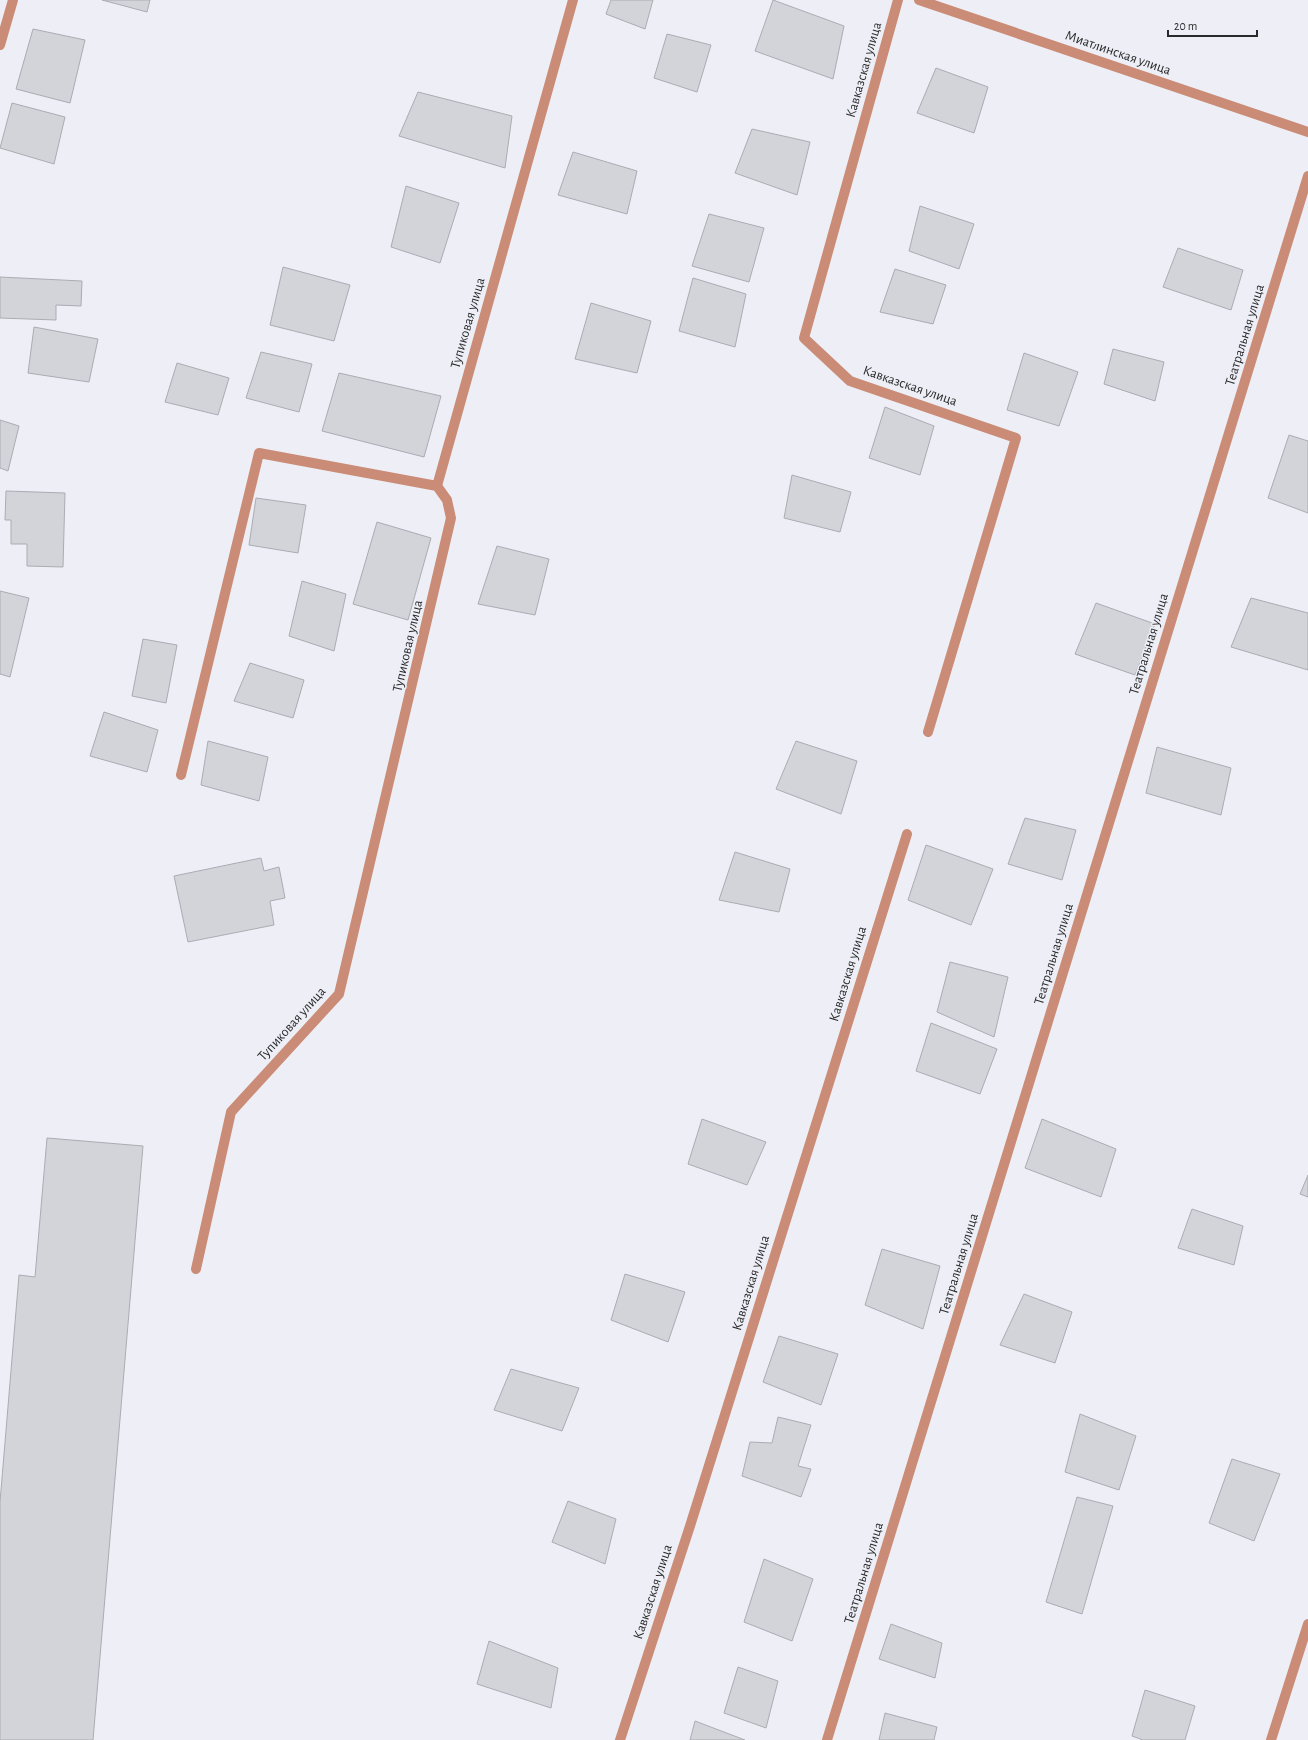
<svg xmlns="http://www.w3.org/2000/svg" width="1308" height="1740" font-family="'Alegreya Sans',sans-serif">
<style>
.building{fill:#d2d4da;stroke:#abacb3}
.lines{fill:none;stroke-linecap:round;stroke-linejoin:round}
.street{stroke:#ca8c76;stroke-width:10}
.labels{text-anchor:middle;dominant-baseline:central;stroke-width:3;stroke-linejoin:round;paint-order:stroke}
.street-label{font-size:14px;fill:#28292b;stroke:#eeeff6}
</style>
<rect width="100%" height="100%" fill="#eeeff6"/>
<path class="building" d="M102,0H150L147,12Z
M611,0H653L645,29L606,14Z
M773,0L844,26L833,79L755,51Z
M33,29L85,40L70,103L16,89Z
M667,34L711,45L697,92L654,78Z
M936,68L988,87L974,133L917,113Z
M418,92L512,116L505,168L399,136Z
M12,103L65,117L54,164L0,148Z
M752,129L810,142L797,195L735,173Z
M573,152L637,171L627,214L558,195Z
M406,186L459,203L440,263L391,247Z
M920,206L974,224L959,269L909,251Z
M709,214L764,228L749,282L692,266Z
M1178,248L1243,270L1231,310L1163,287Z
M283,267L350,285L334,341L270,325Z
M895,269L946,285L933,324L880,312Z
M0,277L82,281L81,306L56,305V320L0,318Z
M693,278L746,294L735,347L679,331Z
M591,303L651,321L637,373L575,359Z
M34,327L98,339L89,382L28,373Z
M1113,349L1164,362L1155,401L1104,384Z
M261,352L312,364L299,412L246,398Z
M1024,353L1078,372L1059,426L1007,410Z
M177,363L229,378L218,415L165,402Z
M339,373L441,396L424,457L322,431Z
M885,407L934,426L920,475L869,458Z
M0,420L19,426L8,471L0,468Z
M1289,435L1308,441V513L1268,498Z
M792,475L851,492L840,532L784,518Z
M6,491L65,493L63,567L27,566V544H11V520H5Z
M256,498L306,505L298,553L249,545Z
M377,522L431,538L408,620L353,604Z
M497,546L549,559L535,615L478,604Z
M302,581L346,594L334,651L289,636Z
M0,591L29,598L10,677L0,674Z
M1251,598L1308,613V670L1231,647Z
M1096,603L1155,624L1135,675L1075,654Z
M143,639L177,645L166,703L132,696Z
M250,663L304,680L293,718L234,701Z
M104,712L158,730L147,772L90,756Z
M208,741L268,757L259,801L201,785Z
M796,741L857,761L841,814L776,789Z
M1157,747L1231,768L1221,815L1146,793Z
M1025,818L1076,830L1062,880L1008,864Z
M926,845L993,869L971,925L908,900Z
M735,852L790,869L779,912L719,900Z
M261,858L264,871L279,867L285,898L270,901L274,925L188,942L174,876Z
M950,962L1008,977L994,1037L937,1012Z
M931,1023L997,1049L980,1094L916,1071Z
M702,1119L766,1142L747,1185L688,1164Z
M1042,1119L1116,1149L1101,1197L1025,1168Z
M47,1138L143,1146L93,1740H0V1502L19,1275L35,1277Z
M1308,1175V1197L1300,1194Z
M1192,1209L1243,1226L1234,1265L1178,1248Z
M882,1249L940,1266L923,1329L865,1305Z
M625,1274L685,1292L668,1342L611,1320Z
M1024,1294L1072,1312L1055,1363L1000,1345Z
M779,1336L838,1354L821,1405L763,1382Z
M511,1369L579,1388L562,1431L494,1410Z
M1080,1414L1136,1436L1119,1490L1065,1472Z
M778,1417L811,1425L798,1466L811,1469L801,1497L742,1476L750,1442L772,1443Z
M1232,1459L1280,1474L1254,1541L1209,1523Z
M1077,1497L1113,1506L1082,1614L1046,1602Z
M568,1501L616,1519L605,1564L552,1542Z
M764,1559L813,1579L792,1641L744,1622Z
M891,1624L942,1643L935,1678L879,1659Z
M489,1641L558,1668L551,1708L477,1684Z
M738,1667L778,1681L766,1728L724,1713Z
M1145,1690L1195,1706L1185,1740H1143L1132,1736Z
M885,1713L937,1727L934,1740H879Z
M695,1721L745,1740H690Z"/>
<g class="lines">
<path class="street" d="M898,0L804,338L850,381L1016,438L928,732
M919,0L1308,132
M0,45L13,0
M181,775L259,453L437,486
M196,1269L231,1112L339,994L451,518L447,500L437,486L573,0
M620,1740L690,1526L907,834
M827,1740L1308,176
M1271,1740L1308,1624"/>
</g>
<g class="labels">
<g class="street-label">
<text transform="translate(1118 53) rotate(19)">Миатлинская улица</text>
<text transform="translate(864 70) rotate(-74)">Кавказская улица</text>
<text transform="translate(468 323) rotate(-74)">Тупиковая улица</text>
<text transform="translate(1245 335) rotate(-73)">Театральная улица</text>
<text transform="translate(910 386) rotate(19)">Кавказская улица</text>
<text transform="translate(1149 644) rotate(-73)">Театральная улица</text>
<text transform="translate(408 646) rotate(-77)">Тупиковая улица</text>
<text transform="translate(1054 954) rotate(-73)">Театральная улица</text>
<text transform="translate(848 974) rotate(-73)">Кавказская улица</text>
<text transform="translate(292 1024) rotate(-48)">Тупиковая улица</text>
<text transform="translate(959 1264) rotate(-73)">Театральная улица</text>
<text transform="translate(751 1283) rotate(-73)">Кавказская улица</text>
<text transform="translate(864 1573) rotate(-73)">Театральная улица</text>
<text transform="translate(653 1592) rotate(-72)">Кавказская улица</text>
</g>
</g>
<path d="M1168 30v6h89v-6" fill="none" stroke="#28292b" stroke-width="2"/>
<text x="1174" y="30" font-size="12" fill="#28292b" stroke="#eeeff6" stroke-width="3" paint-order="stroke">20 m</text>
</svg>
